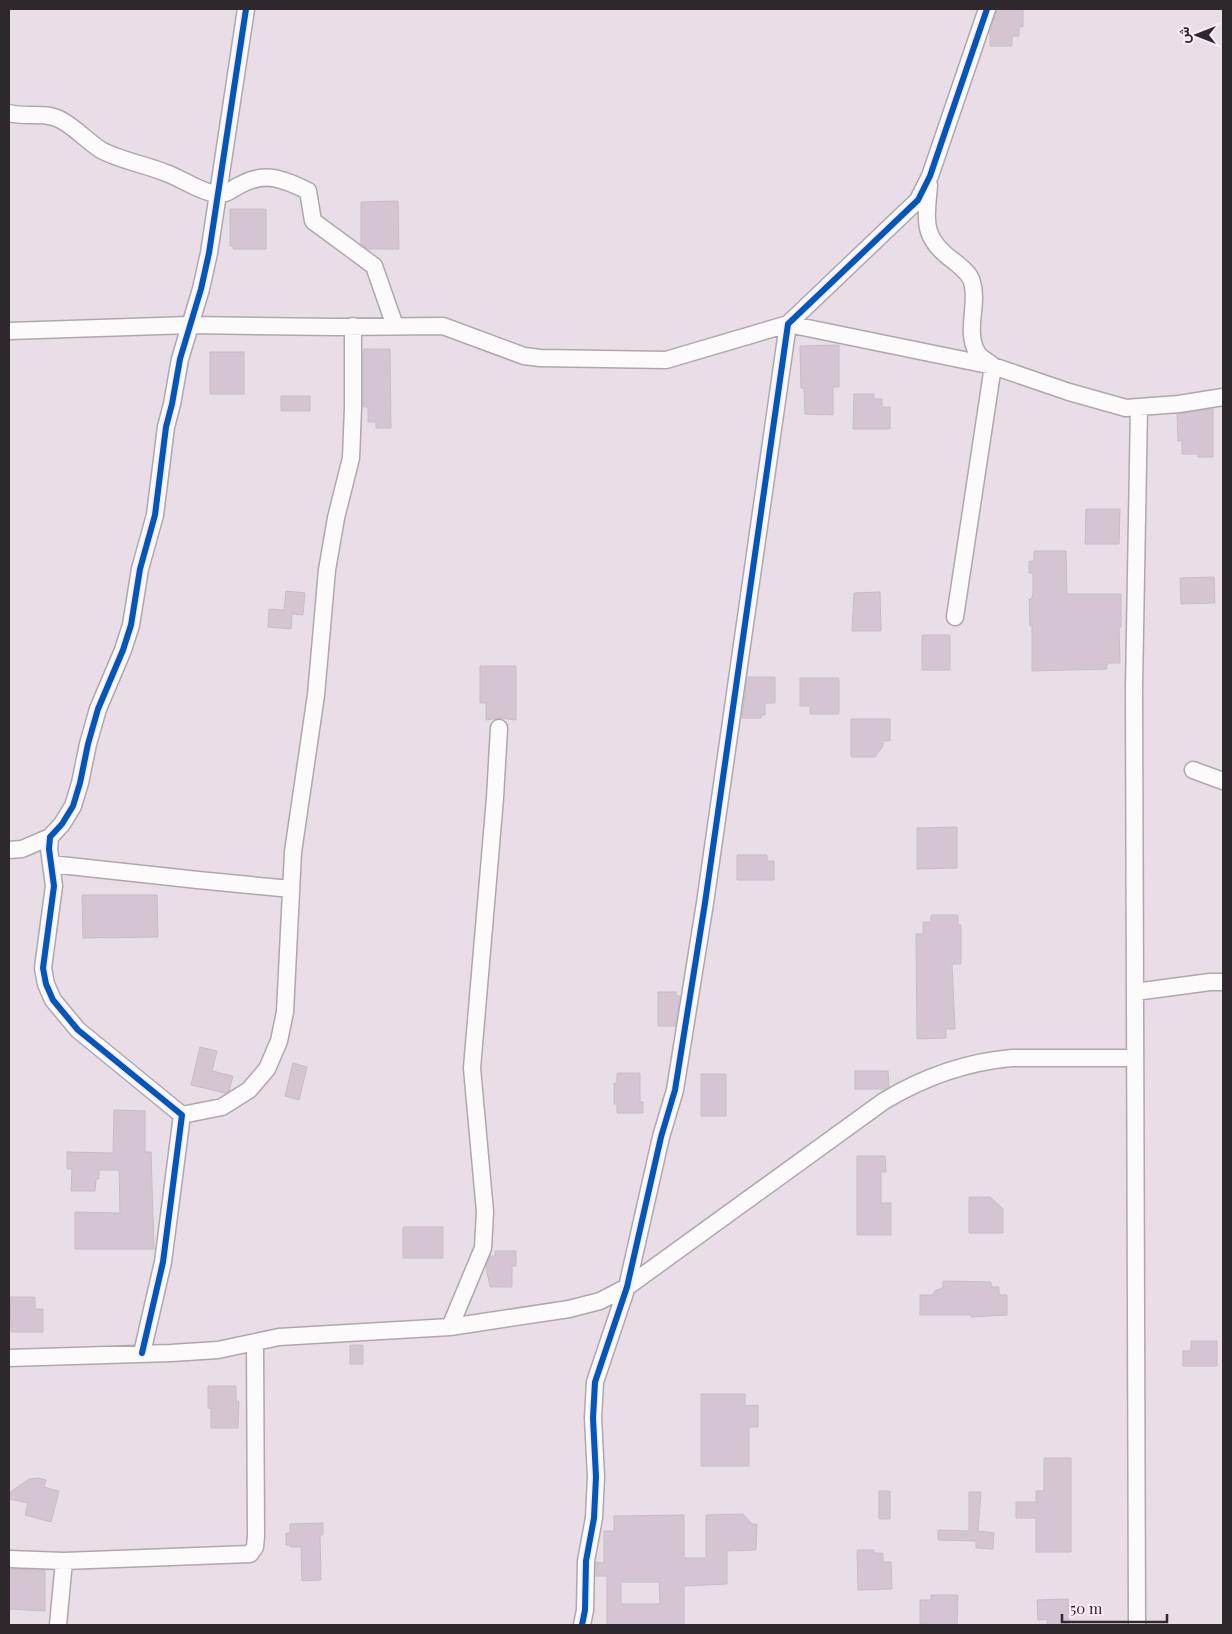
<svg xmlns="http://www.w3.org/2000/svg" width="1232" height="1634" font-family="'Playfair Display',Vazirmatn,serif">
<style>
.building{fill:#d5c5d3;stroke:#c6bec4;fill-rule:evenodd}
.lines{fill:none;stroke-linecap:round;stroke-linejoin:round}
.street-casing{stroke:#afa7ad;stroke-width:19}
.street{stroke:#fcfafb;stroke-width:16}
.cycleway-casing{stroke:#fbe8f8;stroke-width:9}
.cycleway{stroke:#0057b8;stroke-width:6}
</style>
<rect width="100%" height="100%" fill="#e9dee7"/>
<path class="building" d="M997,9H1023V27H1019V36H1012V46H990V32Z
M398,201L399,249H368L361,244V202Z
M230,209H266V249H233V246H230Z
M839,345V387H833V415L805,414L804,388H801L800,346Z
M364,349H390L391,428H376V422H368V407H363V352H364Z
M210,352H244V394H210Z
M854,394H874V399H882V407H890V429H853Z
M281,396H310V411H281Z
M1213,409V457H1198V454H1182V441H1178L1177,414Z
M1086,509H1120L1119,544H1085Z
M1034,551H1066L1067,594H1121V627H1119L1120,663H1107V669L1032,671V626H1030L1029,599H1032V595H1033V573H1029V561H1034Z
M1214,577L1215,603L1181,604L1180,578Z
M286,591L305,593L303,615L292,614L291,629L268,627L269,609L284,610Z
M880,592L881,631H852L854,593Z
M922,635H950V670H922Z
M480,666H516V720L499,718L486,720V703H480Z
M747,677H775V703H765V715H761V718H742Z
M800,678H839V714H810V706H800Z
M851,719H890V741H883V746L875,757H851Z
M957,827V868L917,869V828Z
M737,855H767V861H774V880H737Z
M82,895H157L158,937L83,938Z
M931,915H958V925H961V964H952L955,1029H946V1038L917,1039L916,934H923V922H931Z
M658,992H676V996H680L675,1026H658Z
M200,1047L217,1051L212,1071L233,1076L229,1091L225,1093L191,1085Z
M293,1063L307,1067L299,1100L285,1096Z
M855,1071H888L889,1087L885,1089H855Z
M617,1073H640V1102H643V1113H617V1104H614V1083H617Z
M701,1074H726V1116H701Z
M114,1110L145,1111V1152H151L154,1249H75V1212L120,1213L119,1170H99V1179H96L95,1191H71L72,1169H67V1152L113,1153Z
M857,1156H885L886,1172H881V1203H891V1235H857Z
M969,1197H990L1003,1209V1233H969Z
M403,1227H443V1258H403Z
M495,1251H516V1266H512V1287H490L486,1267L490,1256H495Z
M943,1281L991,1282V1287H999V1295H1007V1315L971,1317V1315H920V1295H932L936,1290L943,1288Z
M10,1297H35V1309H43V1332H11Z
M1191,1341H1217V1366H1183V1351H1191Z
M350,1345H363V1364H350Z
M208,1386H236V1401H239L238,1428H211V1408H208Z
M701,1394H745V1406L758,1405V1427H749V1466H701Z
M1044,1458H1071V1552H1036V1518H1016V1502H1036V1491H1044Z
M39,1478L46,1480L44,1487L59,1491L51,1522L25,1515L28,1503L9,1499V1493L29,1479Z
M879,1491H890V1519H879Z
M969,1492H981L978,1531L994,1533L993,1549L976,1548V1541L938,1540V1530L969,1531Z
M743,1514L752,1524H757L756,1550L727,1551V1584L684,1586V1625H607V1576H596V1562L604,1563V1531H614V1516L684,1515V1558H706V1515ZM621,1582H659L660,1604H621Z
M323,1523V1535H320L321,1580L302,1581L301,1547H290V1545H286V1533H290V1524Z
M857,1550H874V1553H883V1562H891L892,1589L858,1590Z
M9,1569L45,1570V1611L9,1609Z
M931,1595H958L957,1625L920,1624V1600H931Z
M1068,1599L1069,1625H1047V1619L1038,1620L1037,1600Z"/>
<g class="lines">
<g class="street-casing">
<path id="street" d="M9,113C26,118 44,111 61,120C76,128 87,141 101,150C119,160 147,165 166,173C183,179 198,191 216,194C225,196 232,189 240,185C265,171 284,179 308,191L313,221L374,266L395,326
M929,185C926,222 921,238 955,262C961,267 970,274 972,282C979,305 964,332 978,354C982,359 989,362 993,366L955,617
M9,331L190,325L336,327L443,326L524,356L540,358L666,360L788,324L993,366L1069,392L1126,408L1179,404L1223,397
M1193,770L1223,781
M9,850L22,849L50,837
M51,864L198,880L291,889
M1135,992L1210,982H1223
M182,1115L222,1107L249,1090L267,1069L279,1041L285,1012L293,852L316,695L327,570L336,518L351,458L353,408V326
M450,1327L483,1248L485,1212L472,1068L495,798L499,728
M142,1353L163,1262L182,1115L78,1030L53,1000L46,984L43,968L54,886L49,849L50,837L62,824L73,806L80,783L88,744L98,709L123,650L131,625L140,569L155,515L166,427L172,404L180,359L201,289L209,253L246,9
M9,1358L171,1353L218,1350L279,1337L450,1327L569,1309L600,1301L627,1287L884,1101C924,1077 965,1062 1012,1058H1135
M9,1559L64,1561L250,1554L255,1547L256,1536L255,1343
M58,1625L64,1561
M582,1625L585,1610L586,1561L594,1518L596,1477L593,1418L595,1382L627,1287L661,1137L675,1090L705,903L788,324L918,200L930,176L987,9
M1137,1625L1134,687L1139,407"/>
</g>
<use href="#street" class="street"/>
<g class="cycleway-casing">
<path id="cycleway" d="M142,1353L163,1262L182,1115L78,1030L53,1000L46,984L43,968L54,886L49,849L50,837L62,824L73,806L80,783L88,744L98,709L123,650L131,625L140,569L155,515L166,427L172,404L180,359L201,289L209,253L246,9
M582,1625L585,1610L586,1561L594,1518L596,1477L593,1418L595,1382L627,1287L661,1137L675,1090L705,903L788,324L918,200L930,176L987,9"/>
</g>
<use href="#cycleway" class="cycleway"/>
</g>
<rect width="1232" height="1634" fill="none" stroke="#2e272d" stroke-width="20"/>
<g transform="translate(1197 35) rotate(270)" stroke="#fbe8f8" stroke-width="4" paint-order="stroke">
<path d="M0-4L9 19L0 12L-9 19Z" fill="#2e272d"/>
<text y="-8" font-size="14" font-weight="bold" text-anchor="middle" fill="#2e272d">ش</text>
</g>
<path d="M1062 1614v8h105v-8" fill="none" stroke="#2e272d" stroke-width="2.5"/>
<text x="1070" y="1614" font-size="15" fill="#2e272d" stroke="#fbe8f8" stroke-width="4" paint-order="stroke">50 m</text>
</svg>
